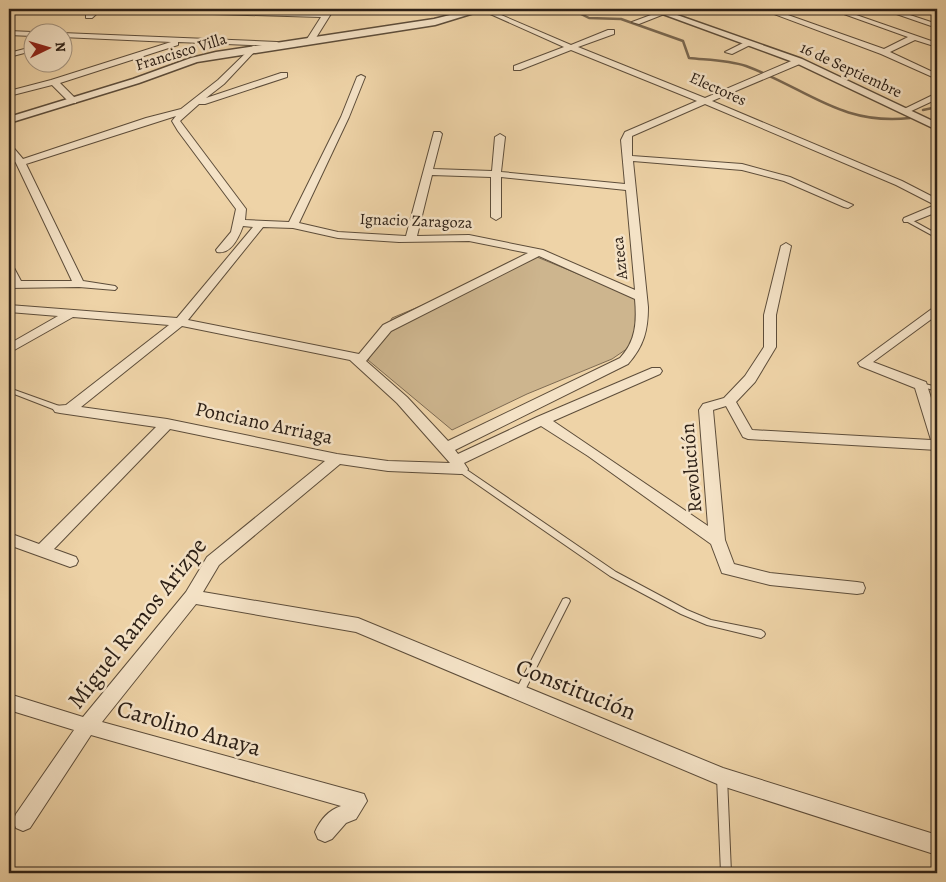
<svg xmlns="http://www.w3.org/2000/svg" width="946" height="882" font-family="Alegreya,serif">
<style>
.green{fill:#cdb58e;stroke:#7d6a52}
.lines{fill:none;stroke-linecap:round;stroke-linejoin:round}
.stream{stroke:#796750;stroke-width:2.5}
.service-casing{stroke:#5d4d3a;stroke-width:2}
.minor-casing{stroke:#5d4d3a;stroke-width:2}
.tertiary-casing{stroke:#5d4d3a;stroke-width:3}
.service{fill:#f4e2c6;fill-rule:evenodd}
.minor{fill:#f4e2c6;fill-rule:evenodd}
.tertiary{fill:#f4e2c6;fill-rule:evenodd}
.labels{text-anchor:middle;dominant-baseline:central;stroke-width:5;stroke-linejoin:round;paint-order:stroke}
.far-street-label{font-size:16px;fill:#2d2016;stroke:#f4e2c6}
.street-label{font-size:20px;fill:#2d2016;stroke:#f4e2c6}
.near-street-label{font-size:24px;fill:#2d2016;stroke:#f4e2c6}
</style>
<rect width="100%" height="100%" fill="#eed3a7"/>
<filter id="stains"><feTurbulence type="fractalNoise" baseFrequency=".004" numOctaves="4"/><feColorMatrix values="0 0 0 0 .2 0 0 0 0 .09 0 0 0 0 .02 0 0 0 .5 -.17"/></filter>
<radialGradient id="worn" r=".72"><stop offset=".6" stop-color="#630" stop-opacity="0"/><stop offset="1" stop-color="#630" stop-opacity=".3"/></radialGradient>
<path class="green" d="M537,257L639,299L640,325L631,346L612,359L527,394L452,430L368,360L392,318Z"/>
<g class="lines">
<path class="stream" d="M571,9L589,18L621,19L683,41L689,58C708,60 728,60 746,66C806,88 841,126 910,118
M923,110L937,107"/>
<g class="service-casing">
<path id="service" d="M908,218L937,234V238L906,221L905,220Z
M921,383L937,387V391L919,386L918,385L919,384Z
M9,388L62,407L63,409L60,411H58L9,392Z
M461,466L616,572L687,610L711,620L761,630L764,632L765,634L764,636L761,638L707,625L681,614L610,576L458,471L457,469L458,467Z
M566,598L569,599L570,601L522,696L519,697L516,696L515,693L516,690L563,599Z
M722,772L725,774L727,777L731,873H721L717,777L719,774Z"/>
</g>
<g class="minor-casing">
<path id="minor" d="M94,9H102L92,18H86V14Z
M105,9L324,13L327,9H334L314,41H311L307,39L321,17L109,11Z
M479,9H487L571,45L608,30H614V34L578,47L705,98L796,59H802V63L712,101L902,181L937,199V212L912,222H904L903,220L904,218L935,205L896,185L705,104L632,136V156L742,164L790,177L853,205L848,208L844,207L784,181L742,170L633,161L648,307C648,330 644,346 628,364L455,450L458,454L537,417L652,368H660L662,371L660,374L553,421L708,526L699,410L703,404L724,398L745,376L764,347V315L781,246L786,243L791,246L776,315V347L755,382L736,402L752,430L931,440L915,388L860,366L858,363L933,308L937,306V315L873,362L926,382L937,417V450L748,439L743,437L726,406L713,410L725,540L734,564L770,573L857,582L863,583L865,588L863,593L857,594L770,585L722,573L711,544L588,456L541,426L464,463L468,469L466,473L461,474L388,471L340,464L219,565L203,592L358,618L723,768L937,835V855L722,786L356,632L196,604L102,722L357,792L364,794L367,801L356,819L346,823L332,839L325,842L318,839L315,832C320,820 329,810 341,806L91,735L30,828L23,831L16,828L13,821L16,814L74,730L9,710V694L83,717L186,592L207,557L325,461L170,429L54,549L76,557L78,561L76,565L70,567L9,545V533L39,544L156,427L60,413L55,412L53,409L55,406L66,405L169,325L73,317L9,353V344L58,316L9,312V305L177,318L253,227L243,226C239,237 231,255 217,252L216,250L231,232L236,209L178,131L172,121L176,116L26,164L83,281L115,286L117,288L115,290L79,287L9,288V265L13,266L21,281H72L16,163L9,153V145L12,146L23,159L146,118L181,109L218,80L253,46H256V50L224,84L206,98L281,73H287V77L205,104H199L180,121L246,209L245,220L289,222L341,117L357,77L361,75L365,77L349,117L299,223L338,232L406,236L434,132H440L442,134L433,169L492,171L495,137L500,134L505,137L501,172L625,184L621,140L625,132L697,101L571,50L520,70H514V66L564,47ZM432,175L491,177V217L496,220L501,217V177L626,190L635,290L543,250L469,235L417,236ZM263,227L293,228L338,238L399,242L469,241L528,253L383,325L359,354L188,320ZM539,256L635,299C637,322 636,341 620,358L448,441L407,397L366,361L391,331ZM182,326L350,360L397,403L450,463L388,461L337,454L167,419L81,407Z
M667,9H677L639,24L632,22Z
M761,9H771L884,49L908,37L830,9H839L937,43V47L915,40L890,52L937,74V79L881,54Z
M882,9H892L937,24V28Z
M9,31L32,32H35H32V36L9,35Z
M62,33L277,42L281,44L277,46L178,42V45L60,83L76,99V103H70L52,85L9,96V91L51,80L171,42L62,37Z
M747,41L754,43L732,54L725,52Z
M32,47V51L9,57V53Z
M937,93V99L907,113L900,111Z"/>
</g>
<g class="tertiary-casing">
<path id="tertiary" d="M474,9H487L435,25L197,62L139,83L9,123V117L133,79L191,58L216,52L434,19Z
M649,9H660L802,59L937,123V130L796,63Z"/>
</g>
<use href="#service" class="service"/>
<use href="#minor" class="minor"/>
<use href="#tertiary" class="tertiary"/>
</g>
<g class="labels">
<g class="far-street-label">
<text transform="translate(181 52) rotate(-17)">Francisco Villa</text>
<text transform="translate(851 70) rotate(25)">16 de Septiembre</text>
<text transform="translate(718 89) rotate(24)">Electores</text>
<text transform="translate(416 221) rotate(2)">Ignacio Zaragoza</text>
<text transform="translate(620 258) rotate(-96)">Azteca</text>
</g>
<g class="street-label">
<text transform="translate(264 423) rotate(12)">Ponciano Arriaga</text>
<text transform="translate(691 468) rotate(-95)">Revolución</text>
</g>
<g class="near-street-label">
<text transform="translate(137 623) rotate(-52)">Miguel Ramos Arizpe</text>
<text transform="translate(576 689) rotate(22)">Constitución</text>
<text transform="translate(189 728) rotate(16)">Carolino Anaya</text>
</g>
</g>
<rect width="946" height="882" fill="none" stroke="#eed3a7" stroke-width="30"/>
<rect x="10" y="10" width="926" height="862" fill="none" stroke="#2d2016" stroke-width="2.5"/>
<rect x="15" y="15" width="916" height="852" fill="none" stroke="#2d2016"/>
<g transform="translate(48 48) rotate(85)"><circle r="24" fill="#f4e2c6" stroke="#a49480"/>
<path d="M0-4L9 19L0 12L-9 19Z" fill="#8f2418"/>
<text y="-8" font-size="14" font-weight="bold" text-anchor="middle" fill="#2d2016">N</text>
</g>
<rect width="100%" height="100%" filter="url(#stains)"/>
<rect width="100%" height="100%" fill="url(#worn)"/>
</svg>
